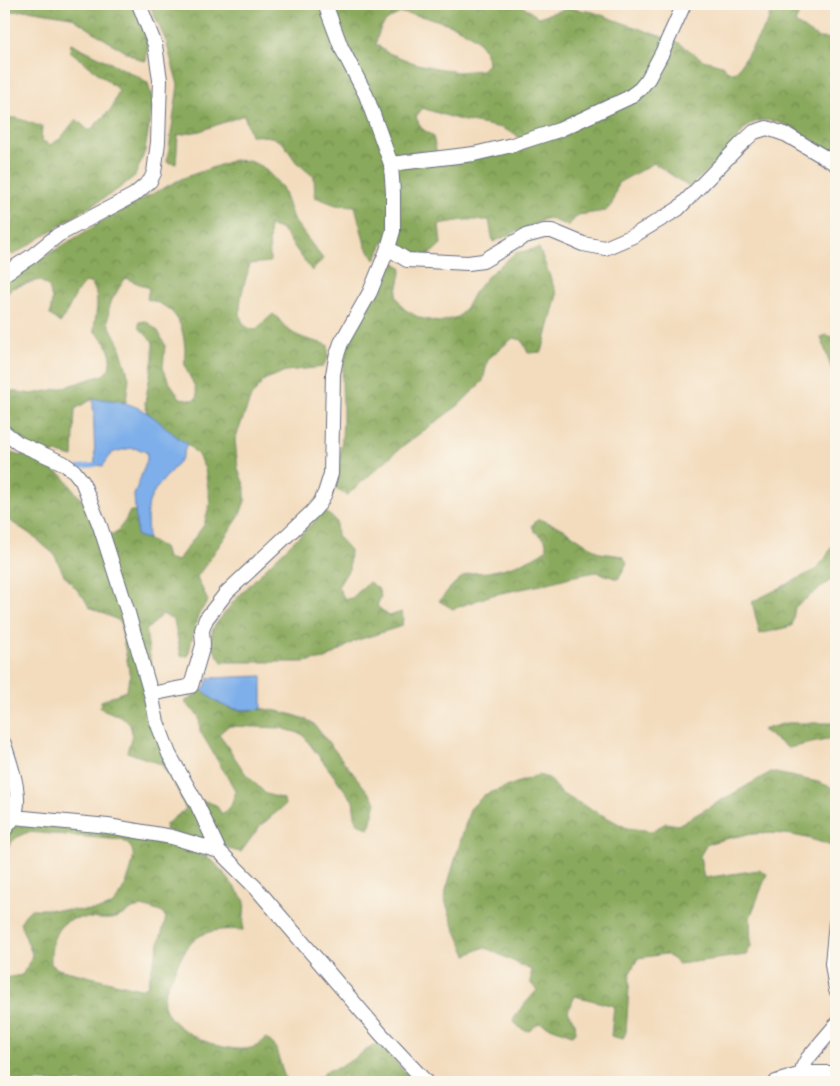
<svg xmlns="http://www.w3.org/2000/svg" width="840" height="1086" font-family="Mali,sans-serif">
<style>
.forest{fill:url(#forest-crowns);stroke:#526c5d;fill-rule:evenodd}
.water{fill:#7eafea;stroke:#4c6fa4}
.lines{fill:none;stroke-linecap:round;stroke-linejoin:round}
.stream{stroke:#7eafea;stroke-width:4}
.minor-casing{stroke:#676c7f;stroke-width:16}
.minor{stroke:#fff;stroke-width:14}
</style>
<defs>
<pattern id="forest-crowns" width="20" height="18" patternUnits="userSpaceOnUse" patternTransform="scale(1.25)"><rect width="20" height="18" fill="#89a95c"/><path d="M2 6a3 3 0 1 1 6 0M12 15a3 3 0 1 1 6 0" fill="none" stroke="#6f8a4f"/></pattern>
</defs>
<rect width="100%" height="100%" fill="#fbf7ec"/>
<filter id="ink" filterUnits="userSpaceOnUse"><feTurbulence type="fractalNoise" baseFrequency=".02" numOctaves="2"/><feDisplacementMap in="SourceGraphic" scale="10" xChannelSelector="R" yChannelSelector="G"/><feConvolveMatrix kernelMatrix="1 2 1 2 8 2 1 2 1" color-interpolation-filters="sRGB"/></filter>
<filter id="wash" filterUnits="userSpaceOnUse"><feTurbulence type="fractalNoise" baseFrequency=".0096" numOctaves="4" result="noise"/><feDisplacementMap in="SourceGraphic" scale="20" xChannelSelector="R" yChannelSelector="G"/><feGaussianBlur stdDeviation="1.12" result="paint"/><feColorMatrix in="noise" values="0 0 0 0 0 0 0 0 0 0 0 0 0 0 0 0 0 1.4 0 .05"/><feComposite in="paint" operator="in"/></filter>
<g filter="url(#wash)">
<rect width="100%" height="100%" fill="#f3dcbd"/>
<path class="forest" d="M4,4H135L148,45L146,61L140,60L109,42L71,17L28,10L9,12L4,7Z
M149,4H519L538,17L569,8L593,12L679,43L703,60L722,65L729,72L737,71L769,20L770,4H803L795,23L819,38L836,39V78H832V105L836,106V158C817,143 773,106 748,126C741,132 737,141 731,148C718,162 703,174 689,187L654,163L618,183L612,204L606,211L578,215L568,226L548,218L493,242L489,220H463L439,224L441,244L428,256L409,253L385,239L375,260L365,245L355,206L336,205L315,197L314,177L296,162L283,143L272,137L251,135L244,115L200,131L178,135L176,164L167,162L178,85L166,41ZM401,13C428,16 488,29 488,64L482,70L457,72L417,64L386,52L376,44C379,27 384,20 401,13ZM422,108L460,120L502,128L517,135L519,147L439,164L433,136L421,128L416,117Z
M71,43L141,78L148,83L153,102L145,151L135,176L117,190L13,255L4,249C4,232 22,220 4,205V118H17L42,127L41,140L50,145L60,139L76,119L89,131L112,108L119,90L70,51Z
M234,160L250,161L263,167L282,187L293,219L323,259L312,271L282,230L269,225L270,262L250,264C246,281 227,326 255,330L273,314C280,318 283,327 290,331C301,339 315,341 328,345V357L323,367L286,371L264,380L251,397L235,440L238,469L245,487V501L239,517L197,577L208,601L198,615L188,656H181L174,620L162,614L146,631L154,682L143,684L205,837L200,840L165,830L166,824L186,809L177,789L161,764L127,752L132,735L130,724L121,717L100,708L101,701L126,691L130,677L120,621L89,607L84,598L64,575L54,554L30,534L4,517V451L21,456L28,443L4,428V390L32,394L62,388L103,375L109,369L111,356L106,343L94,331C95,314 101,299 92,284L86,282C74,291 70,310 60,323L50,315L52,300L49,287L39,280L12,288L4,298V281L121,210L183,178ZM125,278L149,288L147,299C175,307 183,321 185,350C185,355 184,361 185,365C188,377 197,385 197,398L193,400L180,398L168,380L163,368L165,345L158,331L146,321L139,322V328L153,342V358L145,403L147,412L174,436L187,444L198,455L205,469L210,502L204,525L177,561L167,558L164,547L137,535V511H130L125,521L115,534H98L87,507L63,476L49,468L53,452L73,457L75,409L93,399L126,402L129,378L119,344L108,323L109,305Z
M539,248L557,295L542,352L528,353L522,340L513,338L488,359L483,381L459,405L404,445L347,495L335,489C339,464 343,439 343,413C343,392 340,377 345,356C353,322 375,290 392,260L402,268L396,296L404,309L420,318L439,322L458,317L467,306L474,293L488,276L515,253Z
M826,335L836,338V382L821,338Z
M325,511L336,521L337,536L350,550L349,569L338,587L345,599L352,598L369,582L378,588L381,596L377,606L389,616L402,612L403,618L402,626L355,641L326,659L303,662H222L210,644L213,628L234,601L265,569Z
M539,519L562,528L600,553L623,556L627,563L618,579L596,572L570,577L541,585L492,595L453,609L439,601C447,592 456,579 468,574C474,572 482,573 488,572C509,568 530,562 547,549L545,539L534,531L532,525Z
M836,539V576L795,607L792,626L760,634L752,602L815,570L825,559Z
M203,690C213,701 225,709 240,710C248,711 256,709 264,709C280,711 298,715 313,723L376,802L369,829L356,822L353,801L302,734L281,728L228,726L219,734L245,773L266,794L284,799L285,805L260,826L241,852C216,850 210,820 202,800L216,805L222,814L232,804L235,790L200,731L199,716L184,702Z
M786,723H836V738L788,748L762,730Z
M771,772L818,782L836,789V848C790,829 755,829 707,844L700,856L704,878L759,870L767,874L750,918L751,946L746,955L679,964L666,954L638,958L630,973L626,1032L623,1039L611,1036L614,1006L575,996L568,1011L575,1023L576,1032L572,1035L539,1023L529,1031L521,1029L513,1021L517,1013L537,990L531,984V970L484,947L467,955L454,927L444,897L470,809L484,795L538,775L549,778L562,794L627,828L652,831L666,823L678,825Z
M25,825L129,833L171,842L211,859L223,872L245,901L243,930C199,927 189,938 172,976C168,984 162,997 164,1005C169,1033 233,1058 257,1046C260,1044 263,1041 266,1038L275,1046L286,1082H4V978L22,975L30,962L32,954L20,923L25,915L31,909C50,908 93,914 108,907C119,903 130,876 132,865C135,853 133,846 122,840L29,832C16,836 10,842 4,854V841L11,827ZM146,907L163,913L166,918L147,986L140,989L58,969L51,964C50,945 55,919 80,918C90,917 100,920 110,919C119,918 124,914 131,910C135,907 141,908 146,907Z
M377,1043L415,1082H316L326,1071L341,1067Z"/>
<path class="water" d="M93,399C112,399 129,402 146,412C161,421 172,435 187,444L182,458L155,490L149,502L147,514L148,539L137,536L134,495L147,460V453C135,445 125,449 112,453L103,466L95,465Z
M262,676V709C236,711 222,710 203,690L209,678Z"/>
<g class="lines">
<path class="stream" d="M4,444L16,448
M79,467L95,465"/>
</g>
</g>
<g filter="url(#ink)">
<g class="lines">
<g class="minor-casing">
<path id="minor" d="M391,164L474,154L512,145L559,130L628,98L640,89L648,79L662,53L684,4
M388,248L407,260L468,263L483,261L525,236L544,231H552L583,244L605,248L633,236L678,209L740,145L754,132L767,128L787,135L836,164
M4,274L32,256L58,235L134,195L150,181L154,173L158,142L160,80L155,45L139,4
M4,432L18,443L63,463L74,471L82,481L100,526L128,613L151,694L157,722L169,754L196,802L219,851
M151,694L191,686L203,645L202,630L206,619L227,592L312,512L320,503L325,493L331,474L333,374L336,358L341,343L370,292L388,248L393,231V193L391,164L366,95L341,47L325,4
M4,744C10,763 24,799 13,818C11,822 7,826 4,831
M14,817L108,826L172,837L219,851L256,888L381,1034L426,1082
M836,922L832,964L836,990
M805,1073L803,1067L808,1058L836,1025
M776,1082L805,1073H836"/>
</g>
<use href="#minor" class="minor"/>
</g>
</g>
<rect width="840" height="1086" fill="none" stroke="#fbf7ec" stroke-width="20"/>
</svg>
